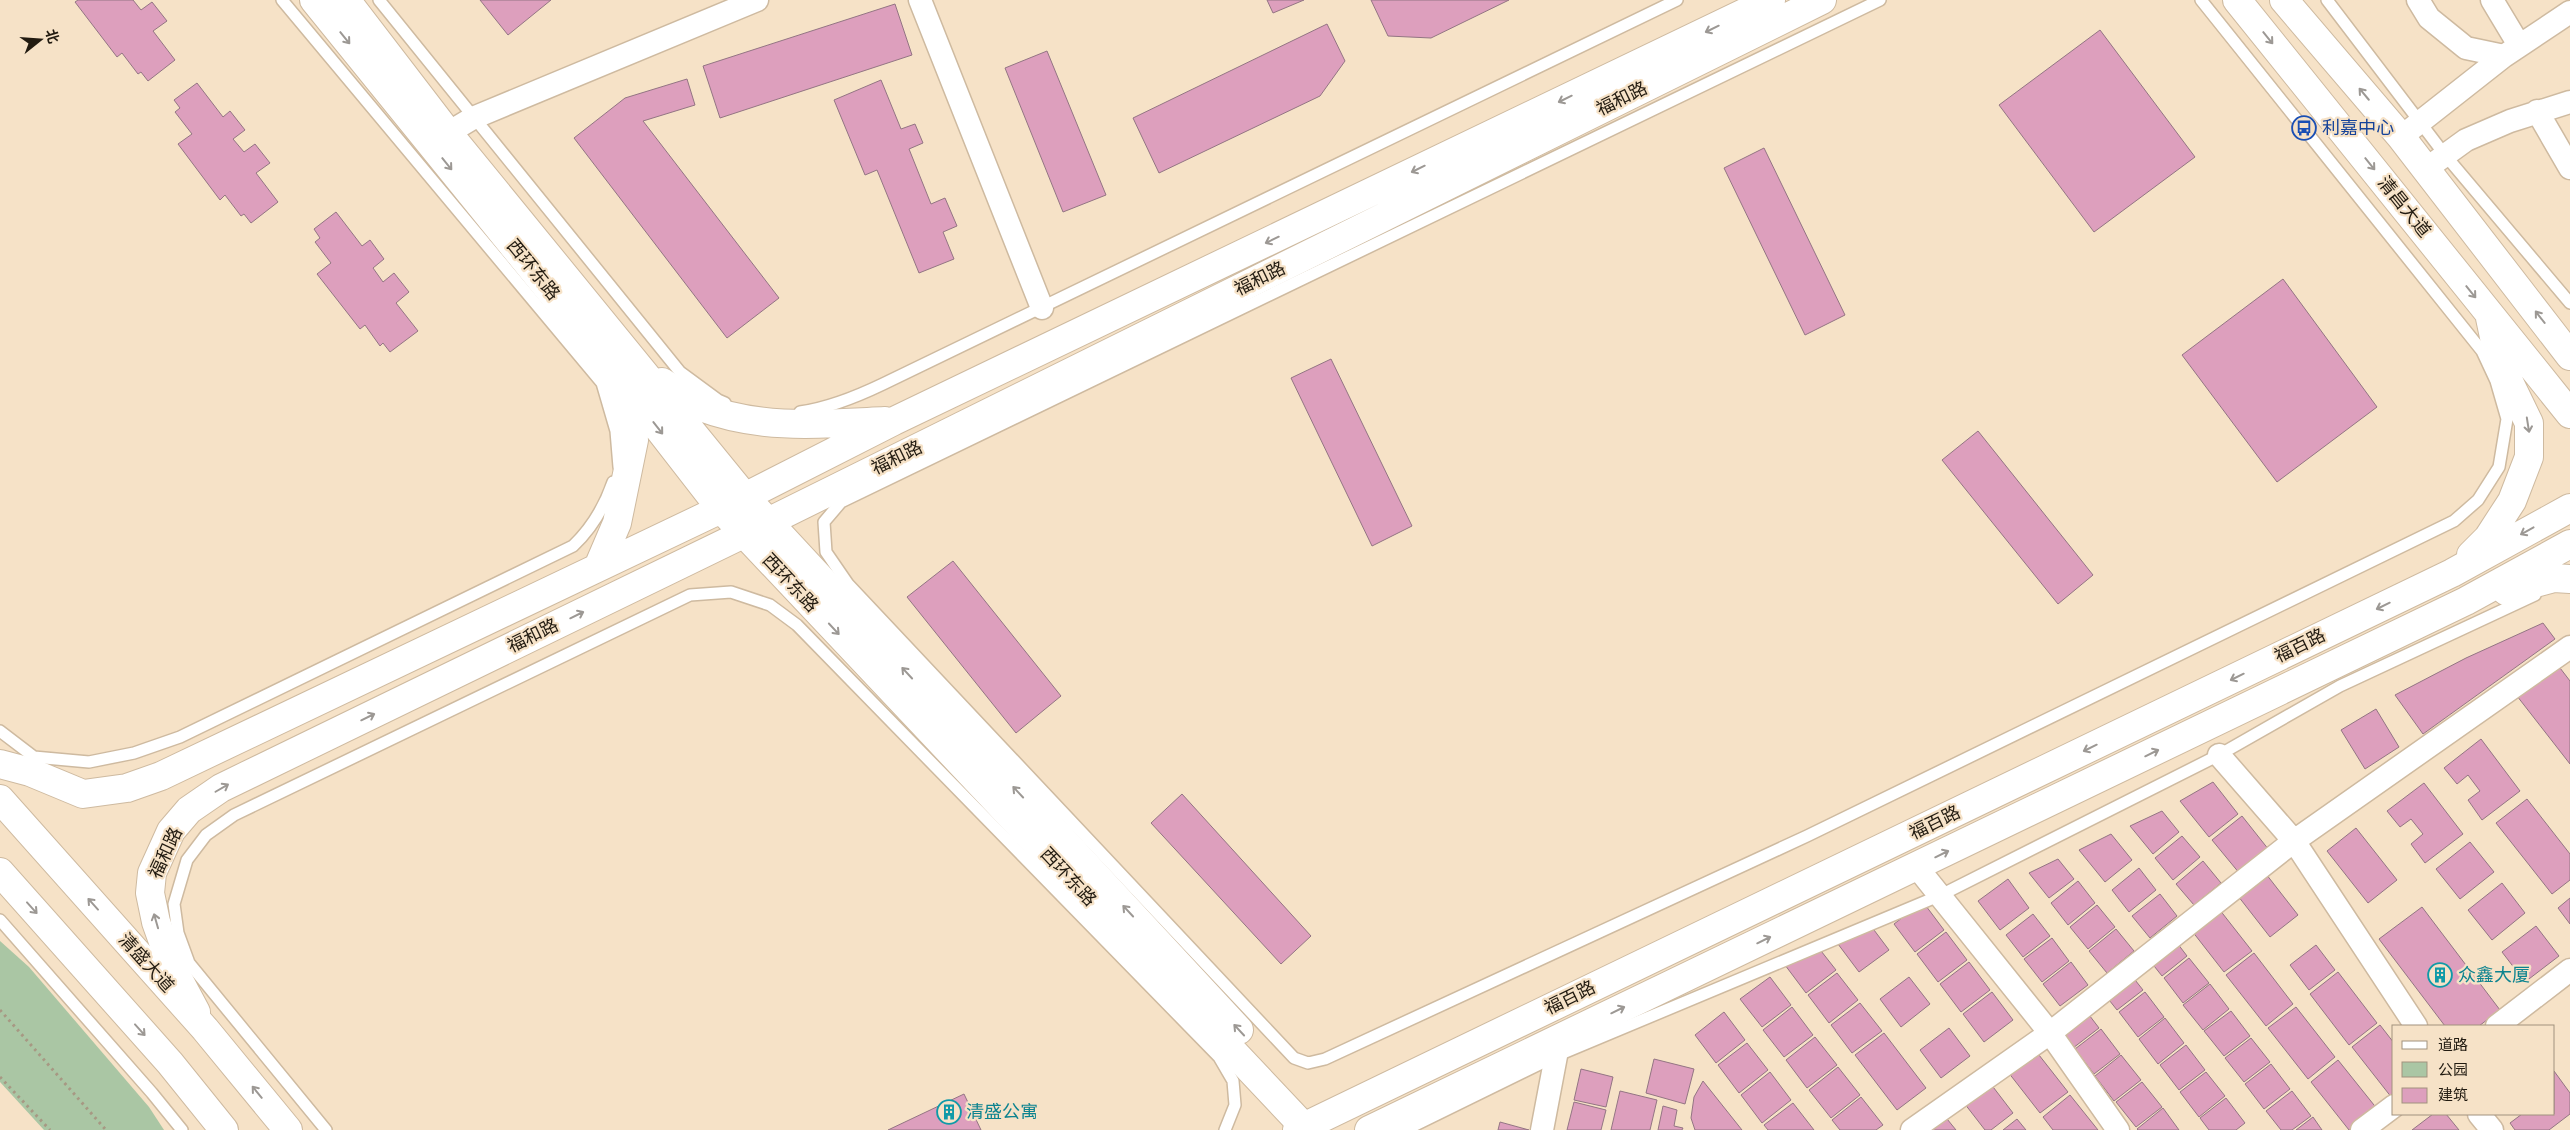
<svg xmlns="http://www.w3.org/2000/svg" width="2570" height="1130" font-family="'Sofia Sans Condensed','Noto Sans SC',sans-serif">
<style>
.green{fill:#aac6a4}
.building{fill:#dd9fbd;stroke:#937583}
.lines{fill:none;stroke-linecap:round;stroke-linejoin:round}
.service-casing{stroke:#cebaa0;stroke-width:14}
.minor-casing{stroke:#cebaa0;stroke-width:25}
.tertiary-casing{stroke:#cebaa0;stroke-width:30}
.primary-casing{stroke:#cebaa0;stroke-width:30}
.path{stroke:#a79883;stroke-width:3;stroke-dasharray:2.5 4;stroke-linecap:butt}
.service{stroke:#fff;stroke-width:11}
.minor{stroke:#fff;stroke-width:22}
.tertiary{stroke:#fff;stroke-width:28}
.primary{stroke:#fff;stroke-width:28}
.oneway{stroke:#9c9894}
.labels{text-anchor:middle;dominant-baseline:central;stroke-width:4.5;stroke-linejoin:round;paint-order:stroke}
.street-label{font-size:18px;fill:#221b11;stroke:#f6e2c7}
.transit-label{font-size:18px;fill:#164399;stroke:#f6e2c7;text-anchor:start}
.culture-label{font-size:18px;fill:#0d838f;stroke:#f6e2c7;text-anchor:start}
</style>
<rect width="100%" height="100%" fill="#f6e2c7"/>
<path class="green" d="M0,941L29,967L149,1107L164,1130H44L0,1082Z"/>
<path class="building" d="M78,0H133L141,10L152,2L167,21L153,31L175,60L148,81L141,72L138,74L122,53L117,57L75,2Z
M480,0H551L508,35Z
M1267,0H1304L1273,13Z
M1371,0H1509L1431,38L1388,36Z
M895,4L912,55L720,118L703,66Z
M1327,24L1345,61L1320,96L1159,173L1133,118Z
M2100,30L2195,157L2094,232L1999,105Z
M1047,51L1106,195L1063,212L1005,68Z
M687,79L695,105L643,121L779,298L727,338L574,138L625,98Z
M881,80L901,129L915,124L923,143L909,149L931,204L945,198L957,226L943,232L954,259L919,273L877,170L865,175L834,100Z
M197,83L223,117L230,111L245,130L233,139L244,152L255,144L270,163L256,173L278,202L251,223L244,214L241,216L225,195L220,200L178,144L192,134L175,112L180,108L174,100Z
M1764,148L1845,315L1805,335L1724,168Z
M336,212L362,246L370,240L384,259L373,268L383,282L394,273L409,292L396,303L418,331L390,352L383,343L380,346L365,325L360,329L317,274L331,263L315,242L320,238L314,229Z
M2283,279L2377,407L2277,482L2182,355Z
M1331,359L1412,526L1372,546L1291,378Z
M1978,431L2093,575L2058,604L1942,460Z
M953,561L1061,696L1016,733L907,597Z
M2543,623L2555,639L2423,734L2395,695L2466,658Z
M2557,664L2570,681V764L2517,696Z
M2376,709L2399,747L2365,769L2341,730Z
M2481,739L2520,791L2482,820L2468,800L2480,791L2468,775L2457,784L2444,768Z
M2213,782L2238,814L2209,837L2180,801Z
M2424,783L2463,834L2425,863L2411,844L2423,834L2411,819L2400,827L2387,811Z
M1182,794L1311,936L1281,964L1151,823Z
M2527,799L2570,854V880L2552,894L2496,823Z
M2162,811L2179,832L2153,854L2130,826Z
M2242,816L2269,850L2240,874L2212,840Z
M2356,828L2397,880L2368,903L2327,851Z
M2111,834L2132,860L2105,882L2079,850Z
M2182,836L2200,857L2173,880L2155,858Z
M2470,842L2494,872L2460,899L2436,869Z
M2058,859L2074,879L2049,898L2029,873Z
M2203,861L2221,883L2194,905L2176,884Z
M2259,865L2298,915L2270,937L2231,887Z
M2139,868L2156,890L2129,912L2112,890Z
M2008,879L2029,908L2000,930L1978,901Z
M2078,881L2095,903L2068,925L2051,903Z
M2502,883L2525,913L2492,940L2468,910Z
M2160,894L2177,916L2150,938L2132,916Z
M2570,898V924L2558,908Z
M2212,900L2252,951L2224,972L2185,922Z
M1923,902L1944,930L1915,952L1894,924Z
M2097,905L2115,927L2088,949L2070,927Z
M2422,907L2500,1010L2479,1026H2445L2379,939Z
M2033,914L2050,936L2023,957L2006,935Z
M1868,922L1889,950L1859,972L1838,944Z
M2536,926L2559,956L2525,982L2502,952Z
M2116,929L2134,951L2107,973L2089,951Z
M2168,931L2187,956L2162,976L2143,952Z
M1946,932L1967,960L1938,982L1917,954Z
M2052,938L2069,961L2042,982L2024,959Z
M1814,942L1836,970L1806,993L1785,965Z
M2316,945L2335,970L2309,990L2290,965Z
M2254,953L2293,1004L2266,1026L2226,975Z
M2189,958L2209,983L2183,1003L2164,978Z
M1969,962L1990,990L1961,1012L1940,984Z
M2071,962L2088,985L2060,1006L2043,984Z
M2124,966L2143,990L2117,1010L2098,986Z
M2338,972L2377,1023L2349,1045L2310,994Z
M1837,973L1858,1000L1829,1023L1808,995Z
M1770,977L1791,1005L1762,1027L1740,999Z
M1909,977L1930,1004L1901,1027L1880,999Z
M2210,984L2229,1009L2203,1030L2183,1005Z
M1992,992L2013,1020L1984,1042L1963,1014Z
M2145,992L2164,1017L2138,1037L2119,1012Z
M1860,1003L1882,1031L1852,1053L1831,1025Z
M2080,1003L2099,1028L2073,1048L2054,1023Z
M1792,1007L1813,1035L1784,1057L1763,1030Z
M2296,1007L2335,1057L2308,1079L2268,1028Z
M2231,1011L2250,1036L2224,1056L2204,1031Z
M1724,1012L1745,1040L1716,1063L1695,1035Z
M2165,1018L2184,1043L2158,1064L2139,1039Z
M2380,1025L2394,1043V1096L2392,1098L2352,1047Z
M1949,1028L1970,1056L1941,1078L1920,1050Z
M2101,1029L2120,1054L2094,1074L2075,1049Z
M1884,1033L1926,1088L1897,1110L1855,1055Z
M1815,1037L1837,1065L1807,1088L1786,1060Z
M2251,1038L2270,1062L2244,1082L2225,1058Z
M2028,1041L2068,1092L2040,1113L2001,1063Z
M1747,1043L1768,1070L1739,1093L1718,1065Z
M2186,1045L2205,1070L2179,1090L2160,1065Z
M2121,1055L2141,1080L2114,1101L2095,1076Z
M1654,1059L1694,1069L1685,1104L1646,1093Z
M2338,1060L2378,1110L2353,1130H2349L2311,1082Z
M2271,1064L2290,1089L2264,1109L2245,1084Z
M1838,1067L1860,1095L1831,1118L1809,1090Z
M1581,1069L1613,1077L1606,1107L1574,1100Z
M2554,1071L2570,1093V1114L2549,1130H2515L2510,1123L2522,1114H2554Z
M1770,1072L1791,1100L1762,1123L1741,1095Z
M2206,1072L2225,1096L2199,1117L2180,1092Z
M1987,1079L2013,1113L1991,1130H1985L1961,1099Z
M1703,1081L1742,1130H1695L1691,1118L1694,1097Z
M2142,1082L2162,1107L2136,1127L2116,1102Z
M1620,1091L1657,1100L1650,1130H1611Z
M2292,1091L2311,1116L2292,1130H2281L2266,1111Z
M964,1094L981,1130H888Z
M2070,1095L2098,1130H2053L2043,1117Z
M1861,1097L1883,1125L1876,1130H1840L1832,1120Z
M2226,1098L2245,1123L2236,1130H2209L2200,1118Z
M1574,1102L1606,1110L1601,1130H1567Z
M1793,1103L1814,1130H1768L1764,1125Z
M1663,1106L1677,1110L1674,1126L1683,1128L1682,1130H1658Z
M2163,1108L2179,1130H2138L2137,1129Z
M1943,1114L1956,1130H1922Z
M2433,1114H2446L2459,1130H2412Z
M2313,1117L2322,1130H2296Z
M2017,1119L2026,1130H2003Z
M1500,1122L1529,1130H1498Z"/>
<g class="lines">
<g class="service-casing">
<path id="service" d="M282,0L602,383L616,431L619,467
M379,0L680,372L718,400L725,403
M1880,0L841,502L824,522L826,552L848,584L1294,1058L1308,1063L1325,1059L1807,836L2454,521L2478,500L2499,467L2507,419L2496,381L2482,351L2201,0
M2327,0L2445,155L2570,303
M800,412C829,408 856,397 883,384L1677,0
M0,731L34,757L89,762L134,753L180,737L573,546C592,528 604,508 613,482
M0,920L152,1093L182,1130
M326,1130L189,963L178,933L174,904L187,860L206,835L234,815L690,595L731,592L770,605L797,625L1219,1057L1233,1081L1235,1105L1225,1130
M1405,1130L1556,1056L1941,895L2219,755L2340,686L2535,595"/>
</g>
<g class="minor-casing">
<path id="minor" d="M920,0L1042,308
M2418,0L2429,18L2466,48L2504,56L2570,12
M2492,0L2519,45
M2537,111L2570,168
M448,133L473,118L757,0
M2401,137L2504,56
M2426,169L2466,140L2510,121L2570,102
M2219,755L2294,841L2416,1026
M1916,866L2050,1033L2118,1130
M2497,1026L2570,970
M2479,1114L2492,1130
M1542,1130L1556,1056
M1912,1130L2050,1033L2294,841L2570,647
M2362,1130L2394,1106"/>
</g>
<g class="tertiary-casing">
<path id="tertiary" d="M314,0L592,343L721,509L1307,1130
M346,0L448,133L745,497L1239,1030
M662,382C674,390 688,401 701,407C760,430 823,424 885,421
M599,565L617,523L634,440L622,394L618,387
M0,764L30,772L83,794L127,788L161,776L721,509L894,421L1771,0
M196,1012L172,967L156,922L150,893L152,873L171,831L189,810L221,788L768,522L1822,0"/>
</g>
<g class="primary-casing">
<path id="primary" d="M2237,0L2570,414
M2284,0L2401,137L2570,356
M2471,555L2488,538L2512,501L2529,457V423L2499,361L2490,318
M2506,591L2554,578L2570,579
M0,799L205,1029L288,1130
M0,872L170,1063L224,1130
M1297,1130L2452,573L2570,508
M1369,1130L2466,601L2570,544"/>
</g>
<path class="path" d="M0,1010L106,1130
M0,1077L50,1130"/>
<use href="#service" class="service"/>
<use href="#minor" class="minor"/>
<use href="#tertiary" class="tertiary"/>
<use href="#primary" class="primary"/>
</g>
<defs><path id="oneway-shaft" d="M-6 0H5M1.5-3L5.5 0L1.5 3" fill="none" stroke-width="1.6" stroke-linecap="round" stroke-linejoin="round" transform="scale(1.25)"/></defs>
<g class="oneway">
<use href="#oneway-shaft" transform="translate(1712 29) rotate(154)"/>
<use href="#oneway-shaft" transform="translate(345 38) rotate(51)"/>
<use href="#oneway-shaft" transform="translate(2268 38) rotate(51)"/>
<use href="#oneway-shaft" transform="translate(2364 94) rotate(-130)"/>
<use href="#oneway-shaft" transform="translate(1565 99) rotate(154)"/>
<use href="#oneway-shaft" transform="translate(447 164) rotate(51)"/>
<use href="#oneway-shaft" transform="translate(2370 164) rotate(51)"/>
<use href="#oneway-shaft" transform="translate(1418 169) rotate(154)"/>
<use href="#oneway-shaft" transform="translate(1272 240) rotate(154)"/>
<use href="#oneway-shaft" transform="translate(2471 292) rotate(51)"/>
<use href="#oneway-shaft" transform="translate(2540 317) rotate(-128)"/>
<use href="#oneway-shaft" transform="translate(2528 425) rotate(81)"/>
<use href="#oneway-shaft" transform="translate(658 428) rotate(52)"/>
<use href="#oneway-shaft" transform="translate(2527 531) rotate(151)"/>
<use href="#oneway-shaft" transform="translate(2383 606) rotate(154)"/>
<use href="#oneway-shaft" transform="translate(577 615) rotate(-26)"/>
<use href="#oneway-shaft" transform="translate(834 629) rotate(47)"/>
<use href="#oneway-shaft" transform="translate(907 673) rotate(-133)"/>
<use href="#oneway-shaft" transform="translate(2237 677) rotate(154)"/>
<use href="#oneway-shaft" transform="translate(368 717) rotate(-26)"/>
<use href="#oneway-shaft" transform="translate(2090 748) rotate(154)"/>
<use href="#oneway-shaft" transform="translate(2152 753) rotate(-26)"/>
<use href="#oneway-shaft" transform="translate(222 788) rotate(-30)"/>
<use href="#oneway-shaft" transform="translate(1018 792) rotate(-133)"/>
<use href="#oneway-shaft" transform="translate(1942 854) rotate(-26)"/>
<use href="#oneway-shaft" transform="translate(93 904) rotate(-132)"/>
<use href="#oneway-shaft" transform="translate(32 908) rotate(48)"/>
<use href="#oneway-shaft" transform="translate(1128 911) rotate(-133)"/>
<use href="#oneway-shaft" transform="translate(156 921) rotate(-106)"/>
<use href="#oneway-shaft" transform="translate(1764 940) rotate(-26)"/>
<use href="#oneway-shaft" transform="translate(1618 1010) rotate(-26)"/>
<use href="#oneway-shaft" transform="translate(140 1030) rotate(48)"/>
<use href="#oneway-shaft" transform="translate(1239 1030) rotate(-133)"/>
<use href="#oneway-shaft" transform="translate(257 1092) rotate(-129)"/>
</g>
<defs>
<g id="bus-ring" transform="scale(1.25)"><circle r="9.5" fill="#f6e2c7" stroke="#1a4fb4" stroke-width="1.5"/><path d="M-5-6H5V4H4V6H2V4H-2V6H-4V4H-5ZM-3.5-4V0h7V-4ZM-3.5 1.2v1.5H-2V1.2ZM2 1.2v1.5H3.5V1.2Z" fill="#1a4fb4"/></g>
<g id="building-ring" transform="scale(1.25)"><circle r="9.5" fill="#f6e2c7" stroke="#0f9aa8" stroke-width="1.5"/><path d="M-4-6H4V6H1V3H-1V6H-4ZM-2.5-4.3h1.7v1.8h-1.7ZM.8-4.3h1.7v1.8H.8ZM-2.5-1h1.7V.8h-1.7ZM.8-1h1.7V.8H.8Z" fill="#0f9aa8"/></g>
</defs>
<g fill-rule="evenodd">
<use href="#bus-ring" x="2304" y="128"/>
<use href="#building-ring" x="2440" y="975"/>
<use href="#building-ring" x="949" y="1112"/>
</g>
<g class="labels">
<g class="street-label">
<text transform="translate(1622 99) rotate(-26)">福和路</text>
<text transform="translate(2404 207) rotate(51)">清昌大道</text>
<text transform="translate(533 270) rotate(51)">西环东路</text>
<text transform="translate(1260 279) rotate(-26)">福和路</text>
<text transform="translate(897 458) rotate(-26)">福和路</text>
<text transform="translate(790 583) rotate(47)">西环东路</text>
<text transform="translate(533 636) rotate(-26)">福和路</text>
<text transform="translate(2300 646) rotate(-26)">福百路</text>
<text transform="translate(1935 823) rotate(-26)">福百路</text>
<text transform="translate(166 853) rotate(-65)">福和路</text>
<text transform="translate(1068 877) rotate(47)">西环东路</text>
<text transform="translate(146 963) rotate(48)">清盛大道</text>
<text transform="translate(1570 998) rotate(-26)">福百路</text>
</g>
<g class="transit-label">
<text x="2322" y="128">利嘉中心</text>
</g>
<g class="culture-label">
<text x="2458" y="975">众鑫大厦</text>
<text x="966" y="1112">清盛公寓</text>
</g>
</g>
<rect x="2392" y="1025" width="162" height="90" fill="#f6e2c7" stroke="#a1927e"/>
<rect x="2402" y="1041" width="25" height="8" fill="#ffffff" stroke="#a1927e"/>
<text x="2438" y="1050" font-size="15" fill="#221b11">道路</text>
<rect x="2402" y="1062" width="25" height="15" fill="#aac6a4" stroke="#a1927e"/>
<text x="2438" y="1075" font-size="15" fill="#221b11">公园</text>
<rect x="2402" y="1088" width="25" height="15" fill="#dd9fbd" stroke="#a1927e"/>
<text x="2438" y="1100" font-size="15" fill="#221b11">建筑</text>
<g transform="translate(40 40) rotate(73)" stroke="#f6e2c7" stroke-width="4" paint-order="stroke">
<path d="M0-4L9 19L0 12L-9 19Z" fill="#221b11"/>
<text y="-8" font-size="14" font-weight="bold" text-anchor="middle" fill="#221b11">北</text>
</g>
</svg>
